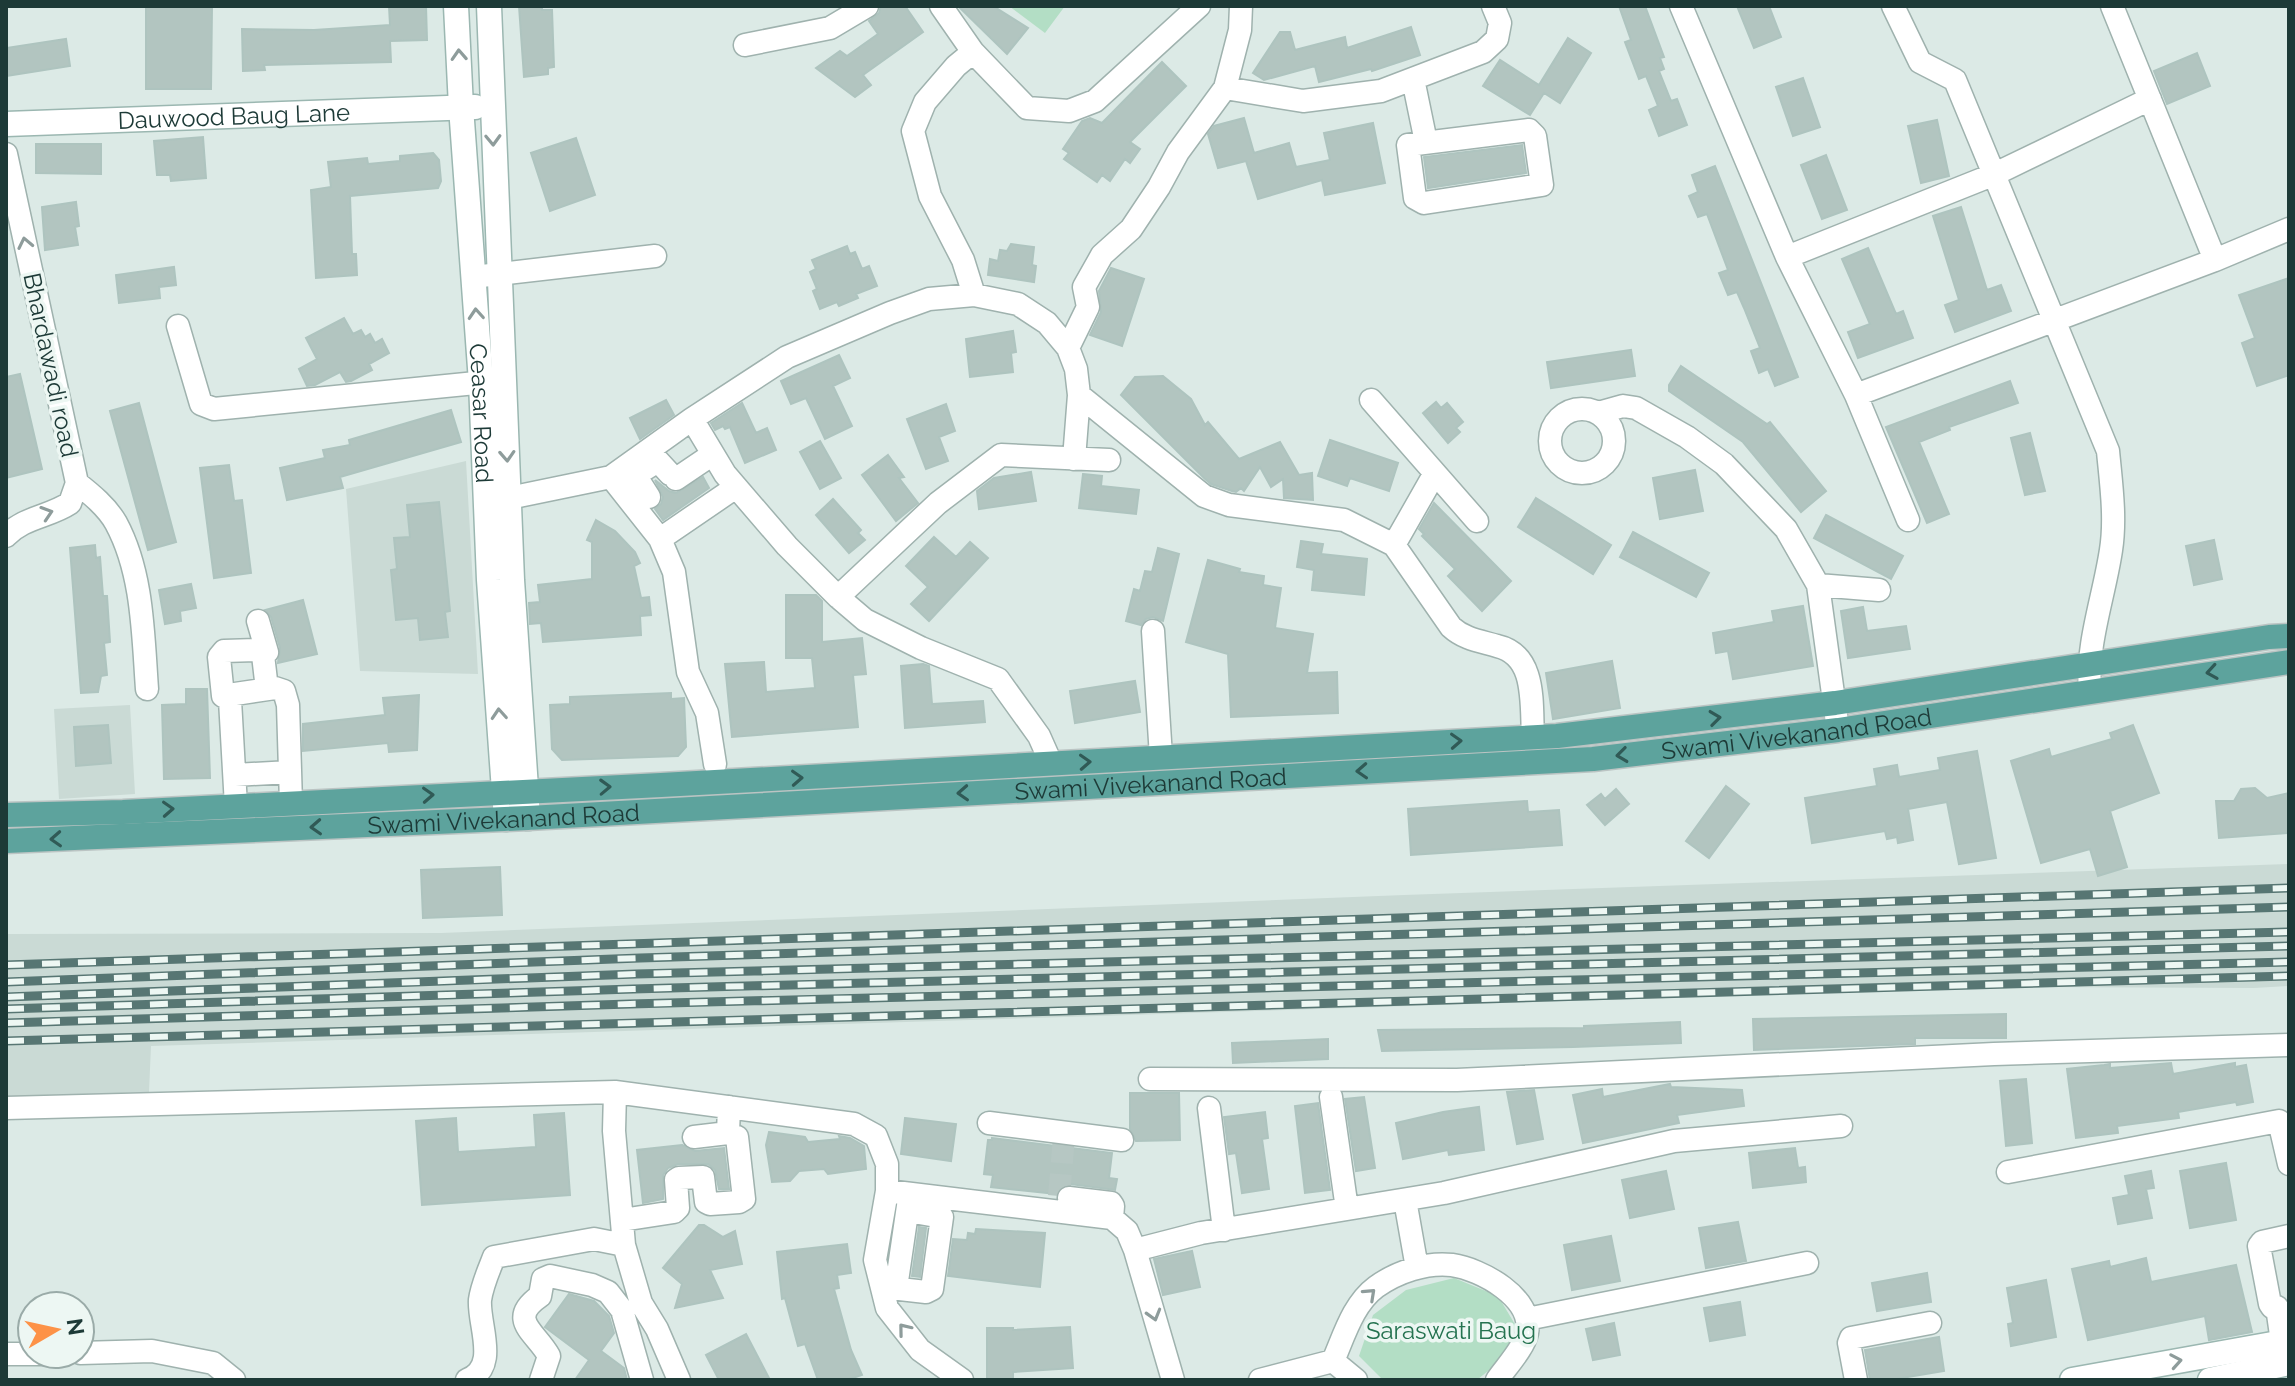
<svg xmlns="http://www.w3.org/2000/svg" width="2295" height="1386" font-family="Raleway,sans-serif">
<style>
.built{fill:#cadad5}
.green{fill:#b3dec5}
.building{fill:#b2c5c0;stroke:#aec4bf;stroke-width:2}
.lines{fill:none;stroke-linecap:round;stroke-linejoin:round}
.street-tunnel{stroke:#b6c7c3;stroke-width:22;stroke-dasharray:22 11;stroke-linecap:butt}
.street-casing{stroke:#9fb2ae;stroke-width:25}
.secondary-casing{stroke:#9bb7b1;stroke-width:27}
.primary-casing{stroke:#bbc4c3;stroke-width:27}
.street{stroke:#fff;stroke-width:22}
.secondary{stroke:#fff;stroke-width:24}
.primary{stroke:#5da39d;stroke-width:24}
.rail-casing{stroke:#577673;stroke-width:9}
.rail{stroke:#edf7f3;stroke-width:6;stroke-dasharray:18;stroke-linecap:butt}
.oneway{stroke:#8e9c9b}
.oneway2{stroke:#305a56}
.labels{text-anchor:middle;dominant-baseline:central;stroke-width:7;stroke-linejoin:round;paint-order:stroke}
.street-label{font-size:24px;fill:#1d3a37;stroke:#edf7f3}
.park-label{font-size:24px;fill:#257350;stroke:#edf7f3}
</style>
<rect width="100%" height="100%" fill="#dceae6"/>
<path class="built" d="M466,461L478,674L360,671L346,489Z
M130,705L135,794L59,799L54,709Z
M2289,864V986L2254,988L2010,987L151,1046L149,1092L6,1097V934L441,933L1404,895Z"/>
<path class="green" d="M1009,6H1065L1045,33Z
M1454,1278L1498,1296L1516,1326L1502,1360L1478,1379L1383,1380L1359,1356L1373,1315L1406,1290Z"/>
<path class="building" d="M146,6H212L211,89H146Z
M389,6H426L427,40L390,41L391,62L264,65L265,70L243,71L242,29L314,30L390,25Z
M519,6H542V10H552L554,67L548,68V74L524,77Z
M881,6H905L923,32L863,75L871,85L855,97L816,68L840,51L847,56L878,34L869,21L879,13Z
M958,6H993L1028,28L1007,54Z
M1619,6H1645L1664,57L1660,58L1664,69L1659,71L1671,101L1677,99L1687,125L1659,136L1649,110L1658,106L1646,76L1639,79L1625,42L1631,40Z
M1737,6H1769L1781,37L1754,48Z
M1411,27L1420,55L1372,71L1371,69L1319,82L1315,66L1264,80L1253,73L1280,32H1290L1295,50L1345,37L1347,48Z
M1568,38L1591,53L1560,103L1544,93L1530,115L1483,86L1500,60L1539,85Z
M66,39L70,66L6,76V48Z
M2197,53L2210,86L2167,104L2154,71Z
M1162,62L1186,86L1130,142L1140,149L1130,163L1125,159L1110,181L1102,175L1097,182L1064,159L1069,153L1063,149L1082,121L1090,118L1102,123Z
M1803,78L1820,127L1793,136L1776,87Z
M1244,118L1254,153L1289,143L1296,167L1330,160L1324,133L1373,123L1385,183L1325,195L1322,180L1258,199L1246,161L1218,168L1208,134L1214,126Z
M1937,120L1949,176L1921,183L1908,126Z
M203,137L206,178L171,181L170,175H157L154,141Z
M576,138L595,195L550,211L531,153Z
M36,144H101V174L36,173Z
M1522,145L1526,173L1428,188L1424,157Z
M433,153L439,160L441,181L438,188L350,196L352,254H356L357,275L316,278L311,190L331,187L328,162L367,158L368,164L400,161V156Z
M1826,155L1847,210L1822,219L1801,165Z
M1715,166L1798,377L1775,386L1768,369L1759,373L1751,351L1760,348L1744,308L1737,292L1728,295L1719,273L1728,270L1707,214L1698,217L1689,196L1698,192L1692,175Z
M76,202L79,226L75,227L78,245L45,250L42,207Z
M1961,207L1987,290L2001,285L2011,311L1955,332L1945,305L1959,300L1933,216Z
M1011,244L1034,247L1032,265L1036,266L1034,282L988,275L990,259L998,261L1000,250L1007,251Z
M847,246L850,254L855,252L862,269L869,266L877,286L856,294L858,298L839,306L837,302L820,309L813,291L817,289L810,272L816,269L812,260Z
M1868,248L1896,314L1903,311L1913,338L1858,358L1848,332L1870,324L1842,259Z
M174,267L176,285L159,287L160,298L119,303L116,275Z
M1111,268L1144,279L1122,346L1090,335L1101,312L1099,291Z
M2289,278V375L2257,386L2242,343L2255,338L2239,295Z
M344,318L353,334L361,330L365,337L370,334L375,343L382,339L389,353L369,364L372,370L351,381L346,382L340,372L315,385L307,386L299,369L317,359L306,338Z
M1013,331L1016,352L1011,353L1013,372L970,377L966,339Z
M1631,350L1635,376L1551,388L1547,362Z
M839,355L850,378L833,386L852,426L825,439L806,398L791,404L781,381Z
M1681,366L1767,424L1770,422L1826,491L1801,512L1743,442L1669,391V385Z
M20,374L42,469L6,478V377Z
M1163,376L1191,399L1205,425L1208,422L1239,459L1280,442L1299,475L1312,473L1313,500L1284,498L1283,479L1271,487L1260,467L1244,491L1241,488L1236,492L1232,491L1211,484L1204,478L1121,395L1135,377Z
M2010,381L2018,403L1949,427L1950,430L1919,442L1949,514L1927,523L1886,427Z
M666,400L674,415L640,439L630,418Z
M1436,402L1441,408L1447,403L1463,422L1456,428L1460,432L1448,443L1423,413Z
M139,403L176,542L148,550L110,411Z
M742,403L756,433L767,428L776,450L745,463L730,427L725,429L723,426L715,430L711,423Z
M946,404L955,431L939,437L948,461L926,469L907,419Z
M451,410L461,442L340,477L343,488L287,500L280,468L325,458L323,450L350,445L349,440Z
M2030,433L2045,491L2025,495L2011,438Z
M1330,440L1398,463L1389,491L1350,478L1347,486L1318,476Z
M820,441L841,478L820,489L800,452Z
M888,455L904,477L899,478L918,503L896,521L862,475Z
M229,465L234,501L242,500L251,573L214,578L200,468Z
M1695,470L1703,511L1660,519L1653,478Z
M1031,472L1036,501L979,509L977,491L994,478Z
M1083,474L1102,476L1101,486L1139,490L1136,514L1079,508Z
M703,477L709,488L663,520L655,509L661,504L663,497L655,480L669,491L676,493Z
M1536,498L1611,545L1593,574L1518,527Z
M833,499L861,530L858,533L865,540L849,553L816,515Z
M439,502L450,611L445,612L448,637L420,640L418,618L396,620L391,570L397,569L394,538L410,537L407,505Z
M1434,503L1511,581L1482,611L1448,576L1455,569L1422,536L1424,534L1419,529Z
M1826,515L1903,556L1891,579L1814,538Z
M596,520L615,531L635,552L640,563L634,566L641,598L649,597L651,615L640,616L641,635L543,642L541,623L530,624L529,603L540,602L538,585L592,579V542L587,540Z
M1633,532L1709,573L1696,597L1620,557Z
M934,537L956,557L970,542L988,558L929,621L911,604L928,587L906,566Z
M2214,540L2222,579L2194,585L2186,546Z
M1301,541L1323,544L1321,554L1367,559L1364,595L1312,590L1314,570L1297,567Z
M95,545L96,558L100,557L103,596H107L110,642L104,643L107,675L101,676L98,692L81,693L70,548Z
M1158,548L1179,554L1163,621L1153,617L1146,619L1141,625L1126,621L1134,589L1140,591L1145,571L1152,572Z
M1208,560L1240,569L1239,572L1264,576L1263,585L1281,588L1275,628L1313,634L1307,673L1337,672L1338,713L1231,717L1228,654L1186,642Z
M191,584L196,608L180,611L181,621L165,624L159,590Z
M786,595H816L822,601V642L862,638L866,674L853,675L858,727L732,737L725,664L764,662L766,692L815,688L812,658H786Z
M303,600L317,654L278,663L280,648L271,617L265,610Z
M1803,606L1813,666L1733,679L1728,651L1716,653L1713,633L1774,622L1772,611Z
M1863,607L1867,631L1906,626L1910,649L1848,658L1841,611Z
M1612,661L1620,708L1553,719L1546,673Z
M923,664L929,666L932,704L983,701L985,722L905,728L901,666Z
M1135,681L1140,712L1075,723L1070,691Z
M186,689H207L210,778L164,779L162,705L186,704Z
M671,693V699L684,698L686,747L678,756L562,760L552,749L550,705L570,704V697Z
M419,695L417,750L389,752L388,743L303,751V724L385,715L383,698Z
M108,725L111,763L76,766L74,727Z
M2133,725L2159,793L2110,811L2127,867L2098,876L2090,849L2041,863L2011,761L2049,749L2051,757L2112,739L2110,733Z
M1977,751L1996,858L1959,864L1947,802L1908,809L1913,840L1898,843L1897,837L1887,839L1885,831L1812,843L1805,798L1877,786L1874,769L1897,765L1899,777L1940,770L1938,758Z
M1726,786L1749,804L1709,858L1686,841Z
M2255,788L2267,798L2289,793V833L2219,838L2216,801H2234L2241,789Z
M1616,789L1629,804L1605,825L1587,805L1601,794L1605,799Z
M1527,801L1528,812L1559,810L1562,845L1411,855L1408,809Z
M500,867L502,915L423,918L421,870Z
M2006,1014V1038H1915V1044L1754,1050L1753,1019Z
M1680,1022L1681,1043L1573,1047L1382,1051L1378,1030L1584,1028V1026Z
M1328,1039V1059L1233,1063L1232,1043Z
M2171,1063L2173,1074L2235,1063V1067L2246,1065L2253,1102L2237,1105L2236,1102L2178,1112L2179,1118L2117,1126L2118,1133L2076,1138L2067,1069L2104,1065L2110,1064V1068Z
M2026,1079L2032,1143L2006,1146L2000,1081Z
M1670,1084L1671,1087L1742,1090L1744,1106L1677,1115L1679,1123L1583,1143L1573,1095L1602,1089L1603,1097Z
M1534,1090L1543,1139L1517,1144L1507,1092Z
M1130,1093H1179L1180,1140L1136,1141L1130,1129Z
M1364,1097L1375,1168L1356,1171L1345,1099Z
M1318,1103L1330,1190L1305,1193L1295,1106Z
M1479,1107L1484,1150L1449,1155L1448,1150L1403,1159L1396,1123L1443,1112Z
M1265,1112L1268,1138L1262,1139L1269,1189L1242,1193L1236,1153L1229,1154L1224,1117Z
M564,1113L570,1195L422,1205L416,1121L456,1118L458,1152L536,1147L534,1115Z
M905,1118L956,1124L951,1161L901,1154Z
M769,1132L805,1137L808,1142L840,1139L839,1136L850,1138L864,1146L866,1169L828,1174L824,1169L799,1171L790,1181L772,1182L766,1145Z
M992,1138L1112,1153L1109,1178L1117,1179L1115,1190L1070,1184L1063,1186L1056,1194L991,1187L993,1175L984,1174L988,1140H992Z
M682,1145L695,1151L724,1148L729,1189H719L715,1170L708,1164H678L668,1168L663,1175V1199L643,1203L637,1150Z
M1795,1148L1798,1168L1805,1167L1806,1182L1753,1188L1749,1153Z
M2226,1163L2236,1220L2190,1228L2180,1171Z
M1666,1171L1674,1209L1630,1218L1622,1180Z
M2151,1171L2154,1188L2146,1189L2152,1218L2118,1224L2113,1198L2129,1195L2125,1176Z
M1738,1222L1746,1261L1706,1268L1699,1228Z
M699,1225H704L723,1237L735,1231L742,1264L710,1270L723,1298L675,1308L682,1284L663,1268Z
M919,1227L926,1228L920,1277L912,1276Z
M976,1229L1045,1233L1040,1287L948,1276L953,1239L967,1240L968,1233L975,1234Z
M1611,1236L1620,1281L1572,1290L1564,1245Z
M847,1244L851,1273L837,1275L839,1288L834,1289L851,1350L862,1375L847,1380H818L805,1344L798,1346L785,1298L782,1299L777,1252Z
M1192,1251L1200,1287L1163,1295L1154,1259Z
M2146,1258L2151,1282L2236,1265L2252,1332L2209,1340L2205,1316L2088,1340L2072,1269L2109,1261L2110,1267Z
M1927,1273L1931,1302L1877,1311L1872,1283Z
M2046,1280L2056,1337L2011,1346L2008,1324L2013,1323L2007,1288Z
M569,1294L594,1301L609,1316L614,1333L601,1351L624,1368L627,1380H575L589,1360L545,1327Z
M1740,1302L1745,1335L1710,1341L1704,1308Z
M1614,1323L1620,1355L1593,1360L1586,1329Z
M1070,1327L1073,1368L1013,1372V1380H987V1328H1013V1330Z
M746,1334L770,1380H719L706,1355Z
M1939,1337L1944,1371L1890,1380H1870L1865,1350Z"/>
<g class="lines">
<path class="street-tunnel" d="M1059,1196L1064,1137"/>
<g class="street-casing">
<path id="street" d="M941,6L973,52L1027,108L1069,111L1095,101L1199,6
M1681,6L1787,257L1856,395L1908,520
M1893,6L1920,62L1955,80L2108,451C2111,483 2116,518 2111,550C2104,597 2086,644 2090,691
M2112,6L2215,260
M745,45L830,28L867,6
M973,52L956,66L925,102L913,131L930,196L963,260L974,295
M1413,79L1426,142
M1225,88L1303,101L1381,91L1483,52L1497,39L1500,23L1493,6
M1529,130L1535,136L1542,185L1424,203L1415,198L1408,145Z
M6,154L77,483L70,503C49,517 24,517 6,536
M1787,257L1995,174L2150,99
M473,277L655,256
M178,326L201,404L214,409L496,381
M1068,348L1088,307L1084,287L1102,255L1131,229L1159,187L1178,152L1225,88L1240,30L1241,6
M1079,395L1204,496L1229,505L1344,520L1394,545L1451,627C1464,639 1480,641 1497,646C1537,655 1531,704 1533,737
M1856,395L2215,260L2289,229
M1371,400L1477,521
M1550 441a32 32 0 1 1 64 0a32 32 0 1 1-64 0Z
M1598,413L1623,406L1636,408L1687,437L1724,464L1786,529L1818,585L1838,730
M692,419L725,474L787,546L838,597L865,620L921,648L998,679L1039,736L1051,763
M635,475L649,497
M634,476L658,461L670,474
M611,477L660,539L674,572L688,672L707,713L715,764
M676,479L713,454
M77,483C91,494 107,507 116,523C143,573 143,634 147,689
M491,498H509L611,477L692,419L787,357L890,313L929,299L974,295L1018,304L1047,323L1068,348L1076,369L1079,395L1074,459
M660,539L736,487
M1394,545L1435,473
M1818,585L1879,590
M838,597L938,503L1001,455L1109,460
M258,621L267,652L263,655
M1153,631L1161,757
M230,700L223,696L219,657L224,651L259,650L263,655L267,689
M235,775L290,772
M236,806L230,700L235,694L275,688L284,691L288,705L291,803
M1150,1079L1457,1080L1994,1054L2289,1045
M615,1092L614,1131L624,1245L641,1303L657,1329L679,1380
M1331,1097L1347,1209
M6,1108L615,1092L854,1124L876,1136L887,1164V1191L875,1260L887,1308L920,1350L962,1380
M1209,1108L1224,1230
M989,1123L1122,1140
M694,1137L728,1133
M2008,1172L2279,1121L2289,1164
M887,1191L1112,1218L1127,1231L1135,1250L1173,1380
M1069,1198L1111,1203L1113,1206L1112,1218
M1405,1200L1417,1268
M622,1220L674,1212L678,1208L676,1180L679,1178L703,1177L706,1202L710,1204L739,1202L744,1199L737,1137L728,1133L729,1107
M1135,1250L1201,1233L1444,1193L1674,1141L1841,1126
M882,1287L926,1292L932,1289L942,1217L908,1211
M896,1288L909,1199
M1527,1319L1807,1263
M2282,1342L2277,1307H2272L2270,1304L2259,1246L2262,1242L2289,1236
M80,1353L152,1351L213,1363L234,1380
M6,1354H46
M1333,1361C1344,1336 1353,1304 1376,1287C1397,1272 1426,1262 1452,1265C1481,1269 1534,1298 1527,1333C1524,1348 1506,1367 1497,1380
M1333,1361L1356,1380
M467,1380C500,1367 478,1325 480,1300C482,1285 489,1270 494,1257L594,1239L624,1245
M541,1380L549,1356C536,1332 506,1320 540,1296L543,1279L550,1276L592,1285L608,1292L622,1310L642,1380
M1260,1380L1333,1361
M1856,1380L1849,1343L1851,1338L1930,1323"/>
</g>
<g class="secondary-casing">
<g id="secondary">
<path id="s1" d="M456,6L461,107L481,382L489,580L506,819"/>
<path d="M489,6L512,580L528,818"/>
<path id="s2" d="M6,124L475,107"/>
<path d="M2072,1380L2289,1341"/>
<path d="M2210,1380L2289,1363"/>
</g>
</g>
<g class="primary-casing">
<g id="primary">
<path d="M6,815L123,812L661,785L1557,736L1835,703L2269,637L2289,636"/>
<path id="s3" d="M6,841L528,818L1593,759L1838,730L2289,662"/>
</g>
</g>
<use href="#street" class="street"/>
<use href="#secondary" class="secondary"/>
<use href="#primary" class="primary"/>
<g class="rail-casing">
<path id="rail" d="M6,965L2289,888
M6,982L640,958L2289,907
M6,997L636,974L2289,932
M6,1009L633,989L2289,946
M6,1023L630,1004L2289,962
M6,1041L2289,976"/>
</g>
<use href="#rail" class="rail"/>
</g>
<defs><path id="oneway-chevron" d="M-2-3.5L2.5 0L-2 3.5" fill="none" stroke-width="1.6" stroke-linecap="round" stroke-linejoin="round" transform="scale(2)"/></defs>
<g class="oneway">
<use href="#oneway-chevron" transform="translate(459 55) rotate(-93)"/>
<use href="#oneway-chevron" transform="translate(493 140) rotate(88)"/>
<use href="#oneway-chevron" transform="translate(25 243) rotate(-102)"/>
<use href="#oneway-chevron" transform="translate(476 314) rotate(-94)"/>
<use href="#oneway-chevron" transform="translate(507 456) rotate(87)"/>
<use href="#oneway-chevron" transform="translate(47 513) rotate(-18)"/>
<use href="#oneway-chevron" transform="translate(499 714) rotate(-94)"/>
<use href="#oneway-chevron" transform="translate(1370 1294) rotate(-43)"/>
<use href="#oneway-chevron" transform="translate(1154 1315) rotate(74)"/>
<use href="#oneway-chevron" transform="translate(904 1329) rotate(-129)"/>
<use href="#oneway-chevron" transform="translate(2176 1361) rotate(-10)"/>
</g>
<g class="oneway2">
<use href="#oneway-chevron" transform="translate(2212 672) rotate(171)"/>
<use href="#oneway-chevron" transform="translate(1715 718) rotate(-7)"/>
<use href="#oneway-chevron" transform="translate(1456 741) rotate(-3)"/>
<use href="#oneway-chevron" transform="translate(1622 755) rotate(173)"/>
<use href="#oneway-chevron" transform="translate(1085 762) rotate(-3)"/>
<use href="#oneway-chevron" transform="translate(1362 771) rotate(177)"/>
<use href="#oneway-chevron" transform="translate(797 778) rotate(-3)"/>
<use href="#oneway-chevron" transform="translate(605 787) rotate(-2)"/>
<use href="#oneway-chevron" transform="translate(963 793) rotate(177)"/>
<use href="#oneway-chevron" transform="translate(428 795) rotate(-3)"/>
<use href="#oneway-chevron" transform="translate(168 809) rotate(-3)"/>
<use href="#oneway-chevron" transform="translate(316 827) rotate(177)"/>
<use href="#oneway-chevron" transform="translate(56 839) rotate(177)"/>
</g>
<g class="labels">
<g class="street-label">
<text stroke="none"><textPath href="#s2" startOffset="228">Dauwood Baug Lane</textPath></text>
<text transform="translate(51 365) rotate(78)">Bhardawadi road</text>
<text stroke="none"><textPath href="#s1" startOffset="408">Ceasar Road</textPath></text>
<text stroke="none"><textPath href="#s3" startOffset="1794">Swami Vivekanand Road</textPath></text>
<text stroke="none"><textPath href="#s3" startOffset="1146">Swami Vivekanand Road</textPath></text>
<text stroke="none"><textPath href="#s3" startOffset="498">Swami Vivekanand Road</textPath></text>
</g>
<g class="park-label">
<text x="1451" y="1330">Saraswati Baug</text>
</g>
</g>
<rect width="2295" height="1386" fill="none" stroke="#1d3a37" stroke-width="16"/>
<g transform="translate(56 1330) rotate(81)"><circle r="38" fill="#edf7f3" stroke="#9aaba8" stroke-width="2"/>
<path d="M0-6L14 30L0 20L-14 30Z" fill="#fd9247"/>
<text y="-12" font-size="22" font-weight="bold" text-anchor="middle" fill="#1d3a37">N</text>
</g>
</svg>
